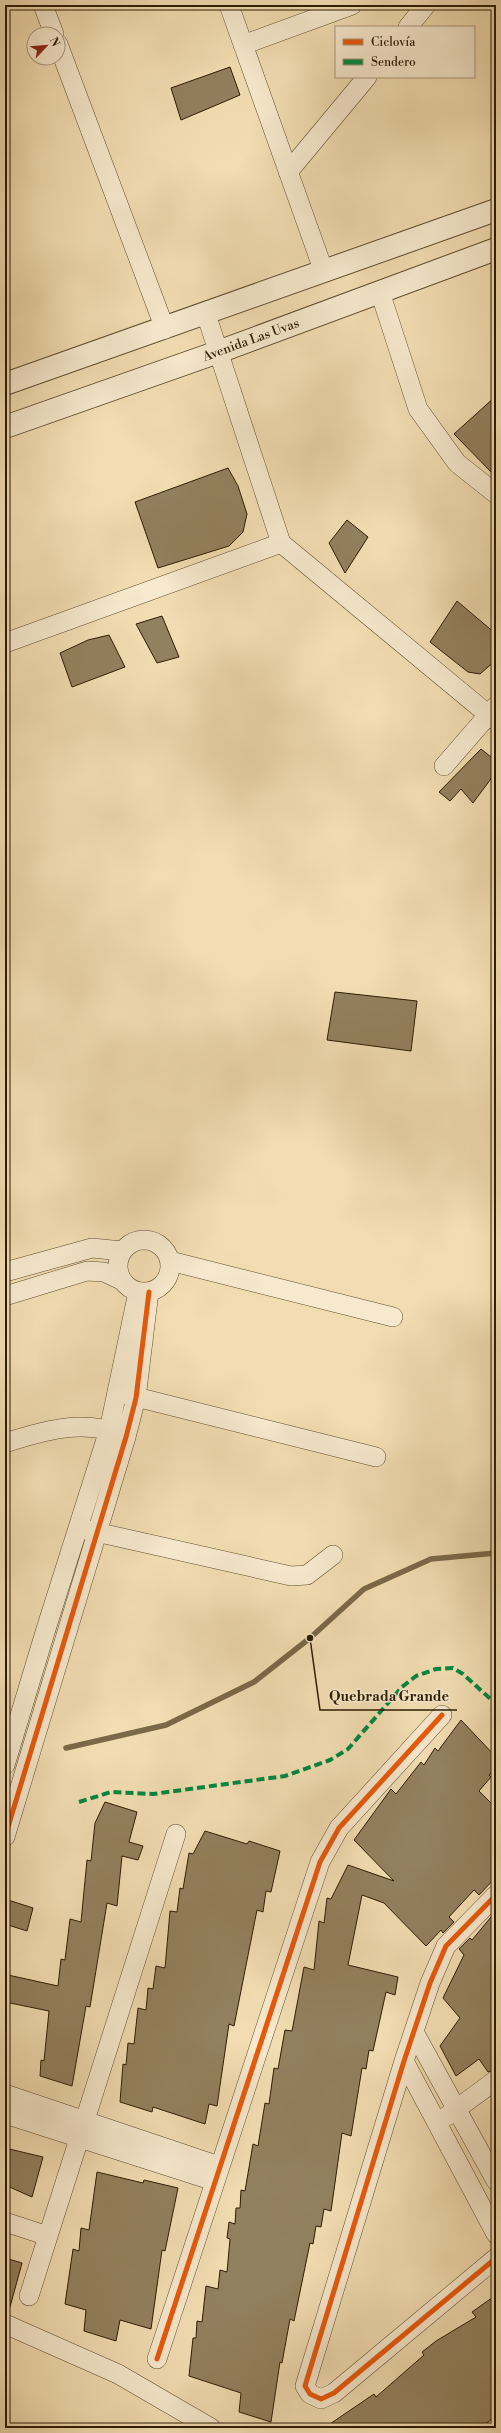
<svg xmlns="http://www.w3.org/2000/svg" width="501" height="2433" font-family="'Libre Bodoni',serif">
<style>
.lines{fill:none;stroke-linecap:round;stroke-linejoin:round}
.stream{stroke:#7b6848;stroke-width:5.5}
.building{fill:#93805e;stroke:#2d1c03}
.minor-casing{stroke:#5e4c2f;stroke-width:20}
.tertiary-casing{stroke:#5e4c2f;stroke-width:24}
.minor{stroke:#f7e9cd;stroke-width:19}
.tertiary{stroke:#f7e9cd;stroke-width:22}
.quiet{stroke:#00873e;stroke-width:4;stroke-dasharray:8 4;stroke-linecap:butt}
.cycleway-casing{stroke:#f7e9cd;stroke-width:8}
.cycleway{stroke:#e8590c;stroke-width:5}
.labels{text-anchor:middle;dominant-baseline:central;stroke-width:3;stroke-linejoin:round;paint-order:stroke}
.street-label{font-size:13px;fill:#2d1c03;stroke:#f7e9cd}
.leader{fill:none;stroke:#2d1c03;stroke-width:1.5}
.callout-dot{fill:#2d1c03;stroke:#f7e9cd;stroke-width:1.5}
.callout-label{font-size:14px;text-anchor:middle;font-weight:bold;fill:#2d1c03;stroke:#f7e9cd;stroke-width:3;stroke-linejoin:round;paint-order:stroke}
</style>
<rect width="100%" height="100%" fill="#f2ddb2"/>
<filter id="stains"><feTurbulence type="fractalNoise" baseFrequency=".005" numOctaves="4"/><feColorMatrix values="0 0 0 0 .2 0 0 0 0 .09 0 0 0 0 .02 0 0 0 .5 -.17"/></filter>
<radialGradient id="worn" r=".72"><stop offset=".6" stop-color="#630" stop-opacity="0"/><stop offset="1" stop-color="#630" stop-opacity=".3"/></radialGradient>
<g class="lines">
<path class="stream" d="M66,1748L166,1725L254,1682L310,1638L364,1589L431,1559L496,1553"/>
</g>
<path class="building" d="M230,67L240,95L181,120L171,88Z
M496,396V477L454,434Z
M228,468L238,486L247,514L243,532L229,546L158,568L135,502Z
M347,520L368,537L345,573L329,543Z
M457,601L496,634V660L480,674L468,672L430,642Z
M162,616L179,657L157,663L136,624Z
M109,635L125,667L72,687L60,653L88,640Z
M481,749L496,761V772L473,803L461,789L450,801L439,792Z
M335,992L417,1001L411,1051L327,1040Z
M461,1720L496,1757V1768L489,1775L491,1777L479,1791L496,1808V1877L479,1895L474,1890L449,1917L454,1922L443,1933L441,1930L426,1946L384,1903L362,1895L348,1965L398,1977L395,1995L386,1992L373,2051L369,2050L366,2069L362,2068L351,2136L342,2133L331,2211L324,2209L321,2227L316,2226L313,2244L310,2243L294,2321L290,2319L282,2363L280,2362L271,2422L239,2412L241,2393L189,2376L193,2338H196L197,2321L202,2322L206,2286L218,2289L220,2270L227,2272L230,2239L227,2238L229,2222L235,2224L236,2208H240L241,2190L245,2191L253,2144L258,2146L265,2103L269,2104L274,2068L278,2069L285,2030L292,2031L304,1967L314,1970L319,1921L324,1923L327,1898L331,1899L348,1865L394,1881L354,1840L391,1789L396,1794L421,1762L424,1765L435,1748L438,1751Z
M105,1802L137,1812L129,1842L143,1846L138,1860L122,1856L117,1906L107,1903L90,2007L86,2006L72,2086L40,2076L41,2060L44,2061L49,2011L5,2002L8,1975L58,1986L61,1959L65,1960L70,1919L81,1922L87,1860L91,1861L95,1823Z
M205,1831L247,1844L249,1841L280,1851L271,1892L266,1891L263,1912L257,1910L234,2026L229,2024L217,2106L209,2104L205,2124L153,2107L152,2112L120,2102L123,2064L126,2065L128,2043L134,2044L138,2008L146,2010L148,1988L153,1989L156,1966L165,1968L170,1911L177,1912L180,1888L183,1889L189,1853L193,1854Z
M5,1899L33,1908L27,1931L5,1924Z
M496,1911V2069L488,2072L479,2059L456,2076L440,2046L460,2018L443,1998L464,1955L459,1949L470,1938L472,1940Z
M5,2148L43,2157L32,2197L5,2185Z
M97,2172L143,2183L144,2180L178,2188L165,2251L162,2250L151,2329L120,2320L116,2341L84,2331L86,2310L65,2304L73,2249L79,2251L81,2228L89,2230Z
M5,2258L22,2263L10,2307L5,2306Z
M496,2295V2416L480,2428H324L374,2394L376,2397L424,2355L422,2352L436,2341L476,2317L472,2312Z"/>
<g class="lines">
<g class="minor-casing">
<path id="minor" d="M43,5L54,34
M229,5L324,272
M408,27L426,5
M58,44L165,329
M243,45L352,5
M288,172L367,77
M380,292L418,409L457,463L496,494
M206,314L281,543L496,721
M5,643L281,543
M444,766L496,706
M118 1266a26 26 0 1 1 52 0a26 26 0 1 1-52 0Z
M170,1261L393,1317
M5,1272L92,1248L122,1251
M5,1296L87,1271L104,1272L123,1281
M124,1394L376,1457
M5,1443C42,1431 83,1419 120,1434
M87,1530L291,1576L307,1575L333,1555
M5,1765L46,1629L109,1430L138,1292
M5,1837L126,1437L136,1398L149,1292
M496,1895L446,1946L430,1983L404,2061L305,2386L310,2394L321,2399L334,2393L496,2258
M414,2032L496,2181
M404,2061L496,2234
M5,2094L219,2166
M5,2114L214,2181
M447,2116L496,2080
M5,2222L48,2236
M29,2296L176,1834
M5,2324L118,2374L211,2428
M157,2359L320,1862L339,1828L442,1715"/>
</g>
<g class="tertiary-casing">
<path id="tertiary" d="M5,384L496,210
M5,427L218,352L496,249"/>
</g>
<use href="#minor" class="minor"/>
<use href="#tertiary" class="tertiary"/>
<path class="quiet" d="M79,1802L111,1792L153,1794L285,1776L330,1760L348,1749L402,1687L416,1676L436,1669L453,1668L463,1674L496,1704"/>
<g class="cycleway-casing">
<path id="cycleway" d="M5,1837L126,1437L136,1398L149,1292
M496,1895L446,1946L430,1983L404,2061L305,2386L310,2394L321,2399L334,2393L496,2258
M157,2359L320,1862L339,1828L442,1715"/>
</g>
<use href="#cycleway" class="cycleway"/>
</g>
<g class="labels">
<g class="street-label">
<text transform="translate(251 340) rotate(-20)">Avenida Las Uvas</text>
</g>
</g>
<path class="leader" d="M310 1638L320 1710H457"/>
<circle class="callout-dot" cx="310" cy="1638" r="4"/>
<g class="callout-label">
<text x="389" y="1701">Quebrada Grande</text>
</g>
<rect width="501" height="2433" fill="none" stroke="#f2ddb2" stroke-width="20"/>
<rect x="6" y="6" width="489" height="2421" fill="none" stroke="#2d1c03" stroke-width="2"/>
<rect x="10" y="10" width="481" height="2413" fill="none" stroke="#2d1c03"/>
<rect x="335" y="26" width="140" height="52" fill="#f7e9cd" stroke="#a6977c"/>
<rect x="343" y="39" width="20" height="6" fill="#e8590c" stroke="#a6977c"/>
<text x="371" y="46" font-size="12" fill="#2d1c03">Ciclovía</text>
<rect x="343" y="59" width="20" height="6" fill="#00873e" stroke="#a6977c"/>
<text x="371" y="66" font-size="12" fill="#2d1c03">Sendero</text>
<g transform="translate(46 46) rotate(64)"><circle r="19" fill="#f7e9cd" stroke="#a6977c"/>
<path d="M0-3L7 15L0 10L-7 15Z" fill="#8f2418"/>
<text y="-6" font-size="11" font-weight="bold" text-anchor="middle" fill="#2d1c03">N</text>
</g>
<rect width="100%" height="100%" filter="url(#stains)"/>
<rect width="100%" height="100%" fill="url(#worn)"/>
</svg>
